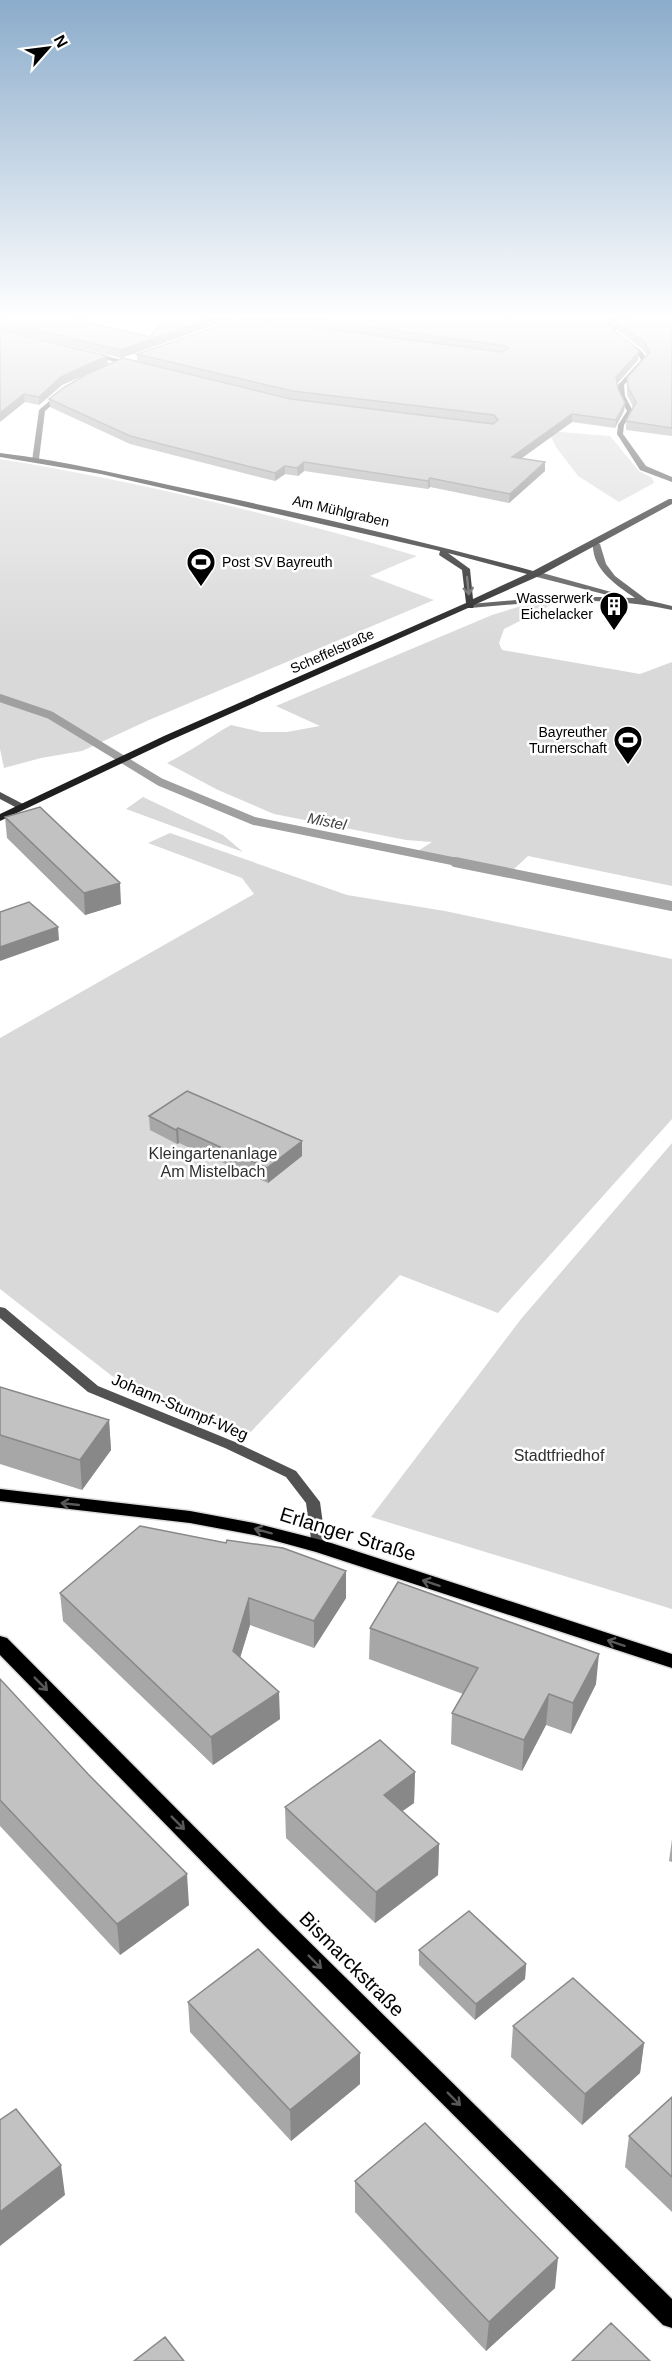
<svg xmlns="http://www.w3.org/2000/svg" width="672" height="2361" font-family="Arial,sans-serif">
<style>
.green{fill:#d9d9d9}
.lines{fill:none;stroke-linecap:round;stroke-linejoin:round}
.stream-far1{stroke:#a0a0a0;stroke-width:8}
.stream{stroke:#a0a0a0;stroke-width:10}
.primary-casing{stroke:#dbdbdb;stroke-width:3}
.street{fill:#525252;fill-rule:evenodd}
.secondary{fill:#1f1f1f;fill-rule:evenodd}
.primary{fill:#000;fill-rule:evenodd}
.wall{fill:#a7a7a7}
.shaded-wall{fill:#888}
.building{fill:#c2c2c2;stroke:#888;stroke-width:1.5}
.oneway{stroke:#626262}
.oneway2{stroke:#595959}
.labels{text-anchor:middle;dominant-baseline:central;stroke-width:5;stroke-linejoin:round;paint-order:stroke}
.far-street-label{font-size:14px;fill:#000;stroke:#fff}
.far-poi-label{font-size:14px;fill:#000;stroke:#fff;text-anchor:end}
.far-water-label{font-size:15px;font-style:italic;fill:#414141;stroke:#fff}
.park-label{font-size:16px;fill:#303030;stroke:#fff}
.street-label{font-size:16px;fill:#000;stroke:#fff}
.near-street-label{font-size:20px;fill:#000;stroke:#fff}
</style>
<rect width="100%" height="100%" fill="#fff"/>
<path class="green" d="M548,431L610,436L639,471L652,478L654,483L619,502L578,476L556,447Z
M0,459C141,482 280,516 417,556L370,576L434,600L149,720L82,751L41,758L4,768L0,749Z
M539,604H553L504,629L499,643L502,650L640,674L672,662V886L528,856L513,870L418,851L432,842L406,840L274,814L218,790L167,763C191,751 208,738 231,725L261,732H287L320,726L276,706L492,615L518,607Z
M143,797L223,835L243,852L126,809Z
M170,833L347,895L445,911L672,959V1119L498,1313L400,1275L244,1439L112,1376L0,1289V1038L254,894L242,878L148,843Z
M672,1143V1609L371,1517L521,1319Z"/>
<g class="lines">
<path class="stream-far1" d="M0,698L50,715L160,782L254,821L462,863"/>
<path class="stream" d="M455,862L672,906"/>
<g class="primary-casing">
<path id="primary" d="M0,1489L190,1511L254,1523L325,1541L672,1654V1668L316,1552L254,1535L190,1523L0,1501Z
M0,1636L7,1638L280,1913L672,2299V2328L663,2325L264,1925L0,1655Z"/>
</g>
<path class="street" d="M248,316H258L235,325L230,324Z
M630,316H638L614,331C624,343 641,344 647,360L624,385L625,396L633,411L624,425L623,434L646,466L672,477V482L640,470L617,434L618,425L627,411L619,396L618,385L641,360C635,345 616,343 608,330Z
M94,353L134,363L135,364L132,366L92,356V354Z
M60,392L65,393L45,411L39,459L32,461L39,410Z
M593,542L600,544L606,564L615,576L647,600L672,606V610C605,595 537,602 470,608L466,606L470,604L561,596L635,598C616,585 591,569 593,542Z
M533,572H539L622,595L615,597L533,576Z
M0,792L25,805L27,807L22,810L19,809L0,799Z
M0,1307L5,1308L98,1386L235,1442L296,1471L320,1502L326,1546L324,1550L319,1551L314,1550L312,1546L306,1503L286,1477L225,1448L88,1392L0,1318Z"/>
<path class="secondary" d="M0,453C66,461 131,477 197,491C309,515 422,541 533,571L669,499H672V504L539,576L474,605L473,608H468L171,740L0,821V814L164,736L466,603L462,570L439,555L440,551L101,474L0,457ZM448,553L527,574L473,599L470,569Z"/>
<use href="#primary" class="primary"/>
</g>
<path class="wall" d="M0,316H88L83,321L150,337L166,316H240L121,358L0,329Z
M257,316H625L610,327L638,360L617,384L618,389L625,403L624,411L615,428L572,422L521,458L545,471L509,503L430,487L428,489L304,471L298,476L285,474L275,481L130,444L50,407L49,399H292L137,362V354L352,332L257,319Z
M672,316V436L626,430V421L633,407L627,395V378L647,356L642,349L618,331V324Z
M0,330L107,356L108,364L62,385L39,405L25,402Z
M5,817L121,904L85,915L7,838Z
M149,1116L302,1156L268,1183L179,1143L177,1144L150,1130Z
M0,1387L109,1420L111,1450L82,1490L0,1464Z
M60,1593L346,1598L314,1648L250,1625L240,1657L280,1719L213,1765L63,1621Z
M370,1628L596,1684L571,1734L546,1725L522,1771L451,1744L452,1713L463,1694L369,1659Z
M0,1679L189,1905L120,1955L0,1826Z
M415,1772L414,1803L402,1811L439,1844L438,1875L375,1923L286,1838L285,1807Z
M672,1839V1862L669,1861Z
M419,1950L526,1964L525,1979L475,2020L419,1965Z
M188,2002L360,2053V2084L291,2141L190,2032Z
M513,2026L644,2043L640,2073L582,2125L511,2057Z
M672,2097V2212L625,2167L629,2136Z
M355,2181L555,2288L486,2351L355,2212Z"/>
<path class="shaded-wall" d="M80,316H88L77,328V320Z
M217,316H240L121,358L120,350Z
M614,316H625L606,330V322Z
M639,352L638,360L616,385V377Z
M107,356L108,364L62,385L39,405V397L61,377Z
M24,394L25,402L0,422V413Z
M625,403L624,411L615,428L616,420Z
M572,414V422L511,466L512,457Z
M304,462V471L298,476L297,468Z
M545,462V471L509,503L510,494Z
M285,466V474L275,481V473Z
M430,478V487L428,489V481Z
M120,883L121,904L85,915L84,893Z
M58,927L59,940L0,961V947Z
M178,1128L179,1143L177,1144L176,1130Z
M302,1141V1156L268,1183L267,1168Z
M109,1420L111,1450L82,1490L80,1460Z
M346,1571V1598L314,1648V1621Z
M249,1598L250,1625L234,1678L233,1651Z
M599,1654L596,1684L571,1734L573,1703Z
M279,1692L280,1719L213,1765L211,1737Z
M549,1694L546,1725L522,1771L524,1740Z
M415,1772L414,1803L383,1825L384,1795Z
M439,1844L438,1875L375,1923L376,1892Z
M187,1874L189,1905L120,1955L117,1924Z
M526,1964L525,1979L475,2020L476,2004Z
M644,2043L640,2073L582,2125L585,2094Z
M360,2053V2084L291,2141L290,2110Z
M61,2165L65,2195L0,2246V2212Z
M558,2258L555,2288L486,2351L489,2322Z"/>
<path class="building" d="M0,316H80L77,320L150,337L166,316H217L120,350L0,321Z
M294,316H614L606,322L611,328L633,345L639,352L616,377L618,389L625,403L616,420L572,414L512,457L545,462L510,494L430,478L428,481L304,462L297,468L285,466L275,473L130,436L49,399L63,388L85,375L123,358L291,399L493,424L498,420L494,415L292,391L137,354L242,318L502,352L508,348L506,346Z
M629,316H672V428L626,421L636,402L628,387L627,378L650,352L643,341L618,324Z
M0,330L107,356L61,377L39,397L24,394L0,413Z
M40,807L120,883L84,893L5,817Z
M29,902L58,927L0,947V912Z
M187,1091L302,1141L267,1168L178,1128L176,1130L149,1116Z
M0,1387L109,1420L80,1460L0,1435Z
M140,1526L226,1543L227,1540L283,1548L346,1571L314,1621L249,1598L233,1651L279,1692L211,1737L60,1593Z
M398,1582L599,1654L573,1703L549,1694L524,1740L452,1713L478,1668L370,1628Z
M0,1679L88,1774L187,1874L117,1924L0,1800Z
M380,1740L415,1772L384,1795L439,1844L376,1892L285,1807Z
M469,1911L526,1964L476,2004L419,1950Z
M258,1949L360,2053L290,2110L188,2002Z
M573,1978L644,2043L585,2094L513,2026Z
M672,2097V2177L629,2136Z
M16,2109L61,2165L0,2212V2120Z
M425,2123L558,2258L489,2322L355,2181Z
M611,2323L650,2361H572Z
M165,2337L184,2361H134Z"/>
<defs><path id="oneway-shaft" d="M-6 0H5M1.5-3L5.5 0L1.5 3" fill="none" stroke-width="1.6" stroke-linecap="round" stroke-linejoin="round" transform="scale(1.5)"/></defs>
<use class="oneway" href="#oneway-shaft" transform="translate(468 586) rotate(84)"/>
<g class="oneway2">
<use href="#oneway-shaft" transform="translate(70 1504) rotate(-174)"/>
<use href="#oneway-shaft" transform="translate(263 1531) rotate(-165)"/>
<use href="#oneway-shaft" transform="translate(431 1583) rotate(-162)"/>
<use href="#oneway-shaft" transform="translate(616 1643) rotate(-162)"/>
<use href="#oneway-shaft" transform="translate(41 1684) rotate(45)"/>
<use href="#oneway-shaft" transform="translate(178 1823) rotate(45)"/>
<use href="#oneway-shaft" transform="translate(315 1962) rotate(45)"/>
<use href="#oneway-shaft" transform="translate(454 2099) rotate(45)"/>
</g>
<linearGradient id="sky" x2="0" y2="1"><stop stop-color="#8baccb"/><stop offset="0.49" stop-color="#fff"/><stop offset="1" stop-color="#fff" stop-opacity="0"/></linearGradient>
<rect width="672" height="647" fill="url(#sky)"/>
<defs>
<g id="stadium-pin" transform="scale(1.5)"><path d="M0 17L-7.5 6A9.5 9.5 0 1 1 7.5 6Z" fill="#000" stroke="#fff"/><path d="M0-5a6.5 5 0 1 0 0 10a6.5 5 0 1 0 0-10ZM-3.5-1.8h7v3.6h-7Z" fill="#fff"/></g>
<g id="building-pin" transform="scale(1.5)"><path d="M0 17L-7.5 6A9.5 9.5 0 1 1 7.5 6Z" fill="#000" stroke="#fff"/><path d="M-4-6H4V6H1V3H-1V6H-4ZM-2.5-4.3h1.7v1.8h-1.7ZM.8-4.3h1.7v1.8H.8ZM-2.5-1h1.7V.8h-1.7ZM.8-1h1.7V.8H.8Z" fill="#fff"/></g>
</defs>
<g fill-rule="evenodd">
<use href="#stadium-pin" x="201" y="562"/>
<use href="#building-pin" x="614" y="606"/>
<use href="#stadium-pin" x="628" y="740"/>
</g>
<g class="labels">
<g class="far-street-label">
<text transform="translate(341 511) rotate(13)">Am Mühlgraben</text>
<text transform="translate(332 651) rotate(-24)">Scheffelstraße</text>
</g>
<g class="far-poi-label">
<text x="222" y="562" text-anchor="start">Post SV Bayreuth</text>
<text x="593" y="598">Wasserwerk<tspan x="593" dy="16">Eichelacker</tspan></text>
<text x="607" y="732">Bayreuther<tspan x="607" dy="16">Turnerschaft</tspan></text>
</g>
<g class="far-water-label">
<text transform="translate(327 821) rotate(11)">Mistel</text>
</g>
<g class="park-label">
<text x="213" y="1153">Kleingartenanlage<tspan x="213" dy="18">Am Mistelbach</tspan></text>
<text x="559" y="1455">Stadtfriedhof</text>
</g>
<g class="street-label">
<text transform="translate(180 1407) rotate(23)">Johann-Stumpf-Weg</text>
</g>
<g class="near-street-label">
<text transform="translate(348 1534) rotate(17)">Erlanger Straße</text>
<text transform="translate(352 1964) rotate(45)">Bismarckstraße</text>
</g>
</g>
<g transform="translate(48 48) rotate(62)" stroke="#ffffff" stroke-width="4.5" paint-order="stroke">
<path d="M0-4.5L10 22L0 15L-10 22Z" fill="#000000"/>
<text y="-9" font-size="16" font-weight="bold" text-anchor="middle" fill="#000000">N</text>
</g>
</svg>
